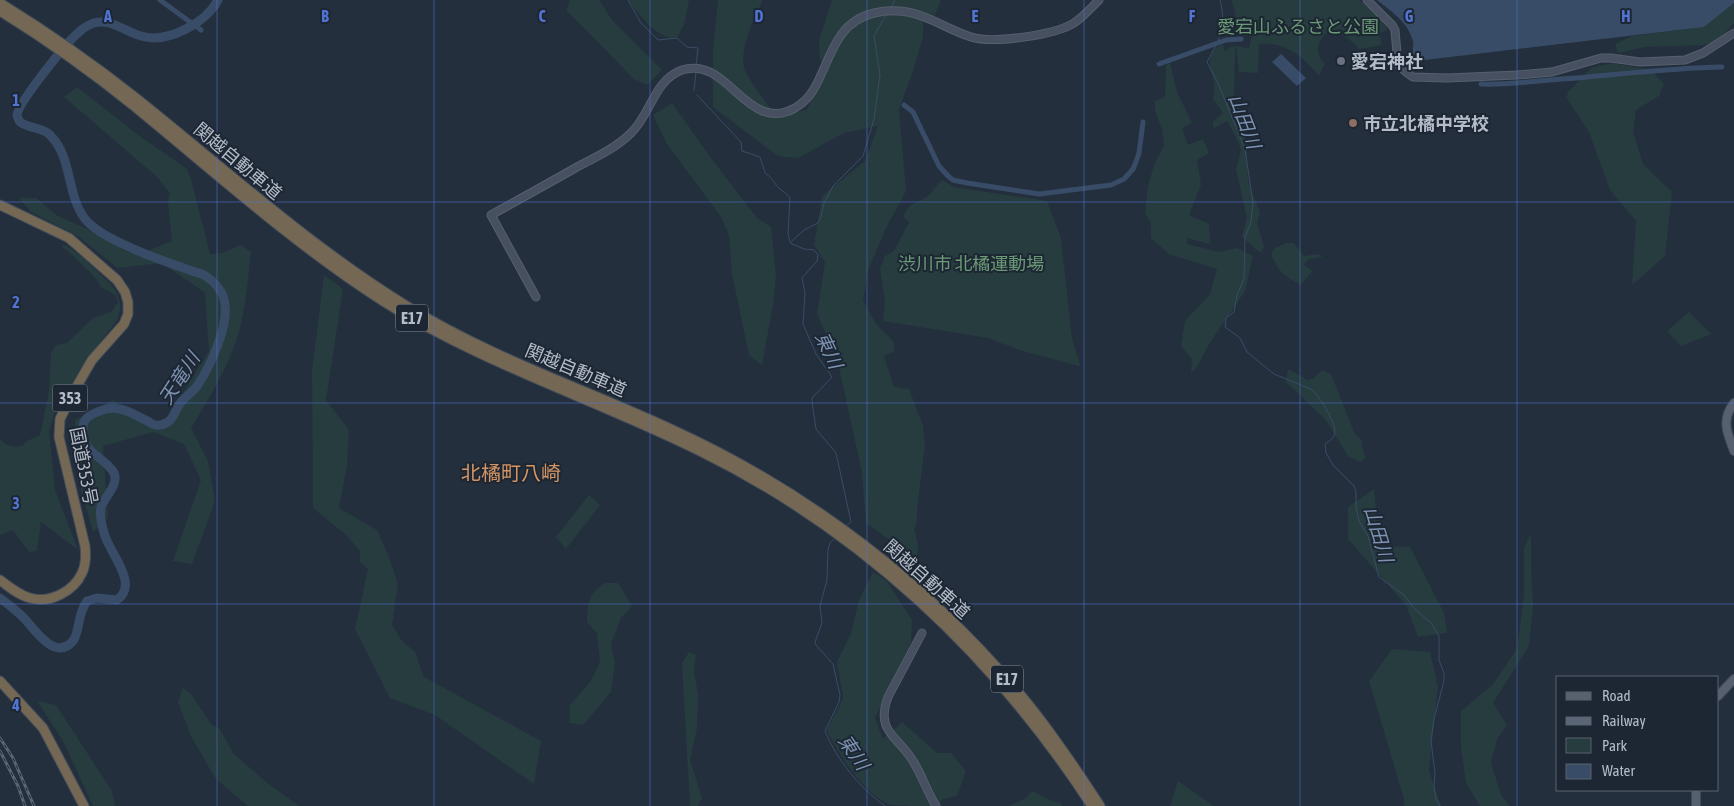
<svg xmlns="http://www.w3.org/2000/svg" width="1734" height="806" font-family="'Asap Condensed','Noto Sans JP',sans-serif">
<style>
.green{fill:#263c3f}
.water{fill:#394c67}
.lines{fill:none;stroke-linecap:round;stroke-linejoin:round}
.stream{stroke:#394c67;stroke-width:1}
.canal{stroke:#394c67;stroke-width:5}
.river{stroke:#394c67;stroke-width:9}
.secondary-casing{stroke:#565f6c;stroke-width:9}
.primary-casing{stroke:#414a57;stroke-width:10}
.highway-casing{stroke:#434c59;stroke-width:11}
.secondary{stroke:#465061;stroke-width:7}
.primary{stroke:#56606e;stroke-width:8}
.highway{stroke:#746855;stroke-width:9}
.rail-casing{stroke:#5a6575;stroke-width:3}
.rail{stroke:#1d2633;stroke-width:1;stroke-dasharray:4;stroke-linecap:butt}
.grid{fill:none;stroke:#5274d3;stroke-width:1;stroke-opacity:0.55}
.worship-dot{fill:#6b7280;stroke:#1d2633;stroke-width:2}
.education-dot{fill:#8d6e63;stroke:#1d2633;stroke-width:2}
.labels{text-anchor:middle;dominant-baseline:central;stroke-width:4;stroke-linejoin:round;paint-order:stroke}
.shield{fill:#1d2633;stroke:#878f9c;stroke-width:1}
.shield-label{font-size:16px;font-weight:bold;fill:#b4bcc9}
.park-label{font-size:18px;fill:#6b9a76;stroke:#1d2633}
.poi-label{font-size:18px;font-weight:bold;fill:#b4bcc9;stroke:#1d2633;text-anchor:start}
.street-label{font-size:18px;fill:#b4bcc9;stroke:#1d2633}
.water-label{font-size:19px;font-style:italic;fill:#7c92b1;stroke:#1d2633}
.quarter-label{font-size:20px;fill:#d59563;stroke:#1d2633}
.grid-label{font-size:16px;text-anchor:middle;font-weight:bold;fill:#5274d3;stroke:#1d2633;stroke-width:4;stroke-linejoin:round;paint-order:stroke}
</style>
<rect width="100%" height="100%" fill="#242f3e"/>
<path class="green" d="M570,0H599L612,20L662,70L647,85L634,79L566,10Z
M628,0H689L684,25L677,37C673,37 669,38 665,36C650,30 638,13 628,0Z
M718,0H763C754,17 740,48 744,68C746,77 770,107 776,117L806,110L827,74L820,60L819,40L832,0H941L934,17L913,9L912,12L923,18V37L913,71L899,109L906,191L886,228L869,268L863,300L876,324L894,342V351L884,356L894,387L909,389L923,426L925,445L917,509V521L914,529L918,544L917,560L866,523L862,473L837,358L817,314L825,262L814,245L822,196L865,161L878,126L844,133L798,158L778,156L713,107V51Z
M1231,0H1359L1377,15L1388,29L1379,34L1382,45L1359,49L1349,39L1331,29C1318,40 1312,50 1325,64L1319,75C1300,56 1287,42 1259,44L1258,73L1239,72L1236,46L1249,48L1253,32L1237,29L1235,11Z
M1734,3V23L1718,41L1703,45L1645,47L1618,53L1615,44L1632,36L1704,27Z
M1223,44L1225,52L1230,47L1235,46L1234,102L1240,110L1247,113L1246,139L1248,181L1260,213L1257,223L1264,246L1261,253L1242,237L1247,218L1236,169L1241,150L1237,139L1227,121L1213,129V122L1223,113L1213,99C1217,81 1211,78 1210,63C1209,58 1213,52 1215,48Z
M1170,63L1177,92L1192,123L1182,128L1188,145L1203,139L1209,153L1197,160L1201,185L1189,215L1209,224L1210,244L1187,238V244L1219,252L1237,248L1253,256L1245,291L1209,344L1197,367L1191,373L1192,359L1181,346L1185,321L1210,294L1217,269L1169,254L1151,238V224L1145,213L1148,186L1154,165L1164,145L1162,129L1155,111V101L1165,97L1166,65Z
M1612,63L1651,70L1664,84L1659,96L1636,110L1633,132L1643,164L1672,192L1665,256L1632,285L1636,221L1610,190L1589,132L1566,97L1569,91L1591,68Z
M77,87L137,134L187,169L191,179L210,254L222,253L241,245L251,252C248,279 245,315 237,339C226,371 208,400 191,428L208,461L215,501L192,564L173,561L201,480L184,444L153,432L103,446L108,518L93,532L78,478L75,420L113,400L145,418L163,425L209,351L205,293L162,263L117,268L78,236L31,212L19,198H36L58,216L89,230L128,252L142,253L172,241L168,201L170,193L156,176L64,97Z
M672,103L711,158L757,218L771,227L776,275L773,305L762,365L749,355L732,274L729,235L721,217L667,144L653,115Z
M942,180L954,187L1047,201L1061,238L1072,338L1080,365L1079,366L1019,350L988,338L883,321L885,303L880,268L885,256L894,251L908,224L909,222L903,216C913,199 915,205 928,196C934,191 936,184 942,180Z
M1286,243H1294L1304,256L1320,254L1322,257L1309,259L1304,265L1313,271L1301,284C1285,278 1277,270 1271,254L1275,248Z
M60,245L67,246L85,259L110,284L117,293L121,307L117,320L82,366L55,411L49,431L55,490L78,550L41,522L37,551L29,552L13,530L0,535V438C6,447 12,447 22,446L27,441L40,435L49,391L51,353L56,345L67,343L93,318L111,312L118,302L115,295L101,287L95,277L72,255Z
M324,275L343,289L326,400L349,430L347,466L339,508L377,530L389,557L398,584L392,625L402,641L415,652L424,677L541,741L534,784L435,715L390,698L355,629L368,569L360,562V551L346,535L313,508L312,371Z
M1689,312L1711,334L1681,346L1667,331Z
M1288,369L1308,380L1314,378L1322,370L1331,374L1354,432L1362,441L1361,445L1366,458L1360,462L1348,456L1326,420L1286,382Z
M1374,489L1379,546L1410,547L1444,613L1447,633L1418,637L1406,605L1348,539V507Z
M589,495L600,505L566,549L556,537Z
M1531,533V568L1533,607L1529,646L1493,703L1507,725L1497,739L1491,763L1501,795L1510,806H1480L1466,783L1461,747V711L1493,684L1517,649L1524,595V548Z
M873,572L886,580L912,620L911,643L875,718L883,739L902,722L937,753H951L966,771L957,796L943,799L937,806C927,806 897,806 890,805C863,793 840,756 827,731L828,727L841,703L843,696L837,662L851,633L859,600Z
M606,583H618L632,606L621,618L611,644L615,663L611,692L583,725L569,723L570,705L591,681L600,662L597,633L587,622C587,605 589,591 606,583Z
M1392,649L1430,652L1438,687L1429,771L1441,806H1404V799L1369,681Z
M689,652L696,655L694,672L698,694L697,728L690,760L702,798L698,806H690L682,663Z
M183,688L190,693L212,725L219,728L234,754L266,782L299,806H248L215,778L191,736L178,702Z
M37,701L56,705L112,791L115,806H93L63,741Z
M1178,781L1214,806H1170Z
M1032,791L1052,801L1061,803L1062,806H1009L1026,798Z"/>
<path class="water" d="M1377,0H1734V3L1704,27L1416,61C1415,58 1414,56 1413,53C1412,49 1414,45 1413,41C1407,21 1392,12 1377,0Z
M1281,54L1306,78L1297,86L1272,62Z"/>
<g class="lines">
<path class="stream" d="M628,0L641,23L658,40L677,38L687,47L698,48L696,66
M1220,0C1227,27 1220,38 1207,62L1218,83L1245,149L1253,204L1251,222L1245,237L1244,279L1237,295L1234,312L1226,318L1225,327L1240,338L1247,352L1274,374L1311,389C1319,395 1335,421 1335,432C1335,438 1329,441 1325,444L1326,453L1333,465L1354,486L1356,492V507L1359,521L1368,536L1379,577L1404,595L1415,609L1431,623L1439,636V660L1444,673V681L1434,719L1431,741L1435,773L1434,786L1436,799L1440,806
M891,7L895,0
M694,91L696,72
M697,95L741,142L742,151L760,157L765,173C775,180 773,183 780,189C784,192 787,194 790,198L788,234L790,242
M791,242L804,230L818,223L821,217L824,203L833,186L863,156L874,119L880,75L874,36L886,15
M790,243L804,249L814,250L818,255L817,261L802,278L805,293L803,324L816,354L832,377L812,398V402L816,429L836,453L851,522L846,526
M835,538L830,543L828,549L827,580L820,606L822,623L815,642L816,645L833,664L840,695L839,702L825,731C837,760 859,787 885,806"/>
<path class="canal" d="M160,0L201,30
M1159,64L1226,40L1241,39
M1481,84C1504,85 1527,82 1550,80C1608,76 1665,68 1722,67
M904,105L913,112L939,166L948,176L953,180L967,183L1039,194L1111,185L1124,179L1133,169L1136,162L1139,153L1143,122"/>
<path class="river" d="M0,598C8,604 17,611 24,618C34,629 55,662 73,641C80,632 77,614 87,601L97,598L117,600C140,584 109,553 104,533C102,526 99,515 101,507C105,496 122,482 112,470C102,456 80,451 83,429C83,426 84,421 86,419C89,415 95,413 100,411C117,403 134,414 149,422C152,424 156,426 160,425C174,423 174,411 181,402C186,396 193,392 197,386C210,367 228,328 225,305C224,292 215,282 204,275C175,265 103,242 85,219C66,194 73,158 50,135C43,127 29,129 20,122C19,121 17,116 17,115C18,103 67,42 78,33C83,28 88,25 94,23C110,18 126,32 141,36C167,44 206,23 218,0"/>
<g class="secondary-casing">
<path id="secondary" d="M1367,0L1392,25L1395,30L1398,65L1407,73L1413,77L1447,78L1517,75L1552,72L1601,58H1611L1640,62L1685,60L1703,53L1734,33
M536,297L491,215C520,199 549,183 577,167C596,157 616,148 631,133C651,114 654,80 682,70C728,55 747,135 795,108C831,89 822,25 874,13C916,4 935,25 971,37C993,44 1055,35 1074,23C1083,17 1091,8 1099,0
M922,633L888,697C875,732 898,736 913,761C922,775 927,792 936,806"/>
</g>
<g class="primary-casing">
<path id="primary" d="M1734,403C1721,419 1727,433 1734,451
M1718,696L1734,679
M1696,790V806"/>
</g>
<g class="highway-casing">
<path id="highway" d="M0,3C47,32 93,64 136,98C225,169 308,245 405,305C490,358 585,389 675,431C808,492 930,585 1024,699C1052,733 1076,769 1100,806
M0,11C47,40 92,72 134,106C216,173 294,244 383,301C483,364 595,399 700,451C861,530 994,655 1092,806
M0,205L69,238L117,280L125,292L128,302V314L124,324L92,360L74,391L60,419L59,437L85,546C86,555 86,565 82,573C74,591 50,604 30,598C19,595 9,587 0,580
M0,681L43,728L84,806"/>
</g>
<use href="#secondary" class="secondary"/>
<use href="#primary" class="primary"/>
<use href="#highway" class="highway"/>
<g class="rail-casing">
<path id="rail" d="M0,738L13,758L34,806
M0,751L18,786L25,806"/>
</g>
<use href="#rail" class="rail"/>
</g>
<path class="grid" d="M217,0V806M434,0V806M650,0V806M867,0V806M1084,0V806M1300,0V806M1517,0V806M0,202H1734M0,403H1734M0,604H1734"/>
<circle class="worship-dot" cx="1341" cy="61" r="5"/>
<circle class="education-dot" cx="1353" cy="123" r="5"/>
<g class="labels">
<g class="shield">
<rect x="396" y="304.5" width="32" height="27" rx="4"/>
<rect x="52.5" y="384.5" width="35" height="27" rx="4"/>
<rect x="991" y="665.5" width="32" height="27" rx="4"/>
</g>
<g class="shield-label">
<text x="412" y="318">E17</text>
<text x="70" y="398">353</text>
<text x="1007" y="679">E17</text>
</g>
<g class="park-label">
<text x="1298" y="26">愛宕山ふるさと公園</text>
<text x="971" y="263">渋川市 北橘運動場</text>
</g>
<g class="poi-label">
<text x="1351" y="61">愛宕神社</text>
<text x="1363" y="123">市立北橘中学校</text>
</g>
<g class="street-label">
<text transform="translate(238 161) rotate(40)">関越自動車道</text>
<text transform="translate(576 370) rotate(23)">関越自動車道</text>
<text transform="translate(84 466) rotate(79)">国道353号</text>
<text transform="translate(927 579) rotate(42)">関越自動車道</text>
</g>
<g class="water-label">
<text transform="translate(1245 121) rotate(69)">山田川</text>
<text transform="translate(829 350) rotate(65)">東川</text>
<text transform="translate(179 378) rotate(-57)">天竜川</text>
<text transform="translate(1379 534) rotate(73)">山田川</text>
<text transform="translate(854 752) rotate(56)">東川</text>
</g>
<g class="quarter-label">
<text x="511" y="472">北橘町八崎</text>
</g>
</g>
<g class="grid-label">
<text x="108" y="22">A</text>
<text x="325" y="22">B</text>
<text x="542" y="22">C</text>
<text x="759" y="22">D</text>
<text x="975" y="22">E</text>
<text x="1192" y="22">F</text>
<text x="1409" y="22">G</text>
<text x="1626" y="22">H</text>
<text x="16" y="106">1</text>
<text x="16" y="308">2</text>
<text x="16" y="509">3</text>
<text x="16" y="711">4</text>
</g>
<rect x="1556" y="676" width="162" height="115" fill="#1d2633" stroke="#59626f"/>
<rect x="1566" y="692" width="25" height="8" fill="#56606e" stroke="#59626f"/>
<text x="1602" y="701" font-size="15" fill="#b4bcc9">Road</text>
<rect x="1566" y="717" width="25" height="8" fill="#5a6575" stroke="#59626f"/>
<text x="1602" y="726" font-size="15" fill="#b4bcc9">Railway</text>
<rect x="1566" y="738" width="25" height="15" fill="#263c3f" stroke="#59626f"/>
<text x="1602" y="751" font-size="15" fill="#b4bcc9">Park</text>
<rect x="1566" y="764" width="25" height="15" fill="#394c67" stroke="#59626f"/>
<text x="1602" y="776" font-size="15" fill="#b4bcc9">Water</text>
</svg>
